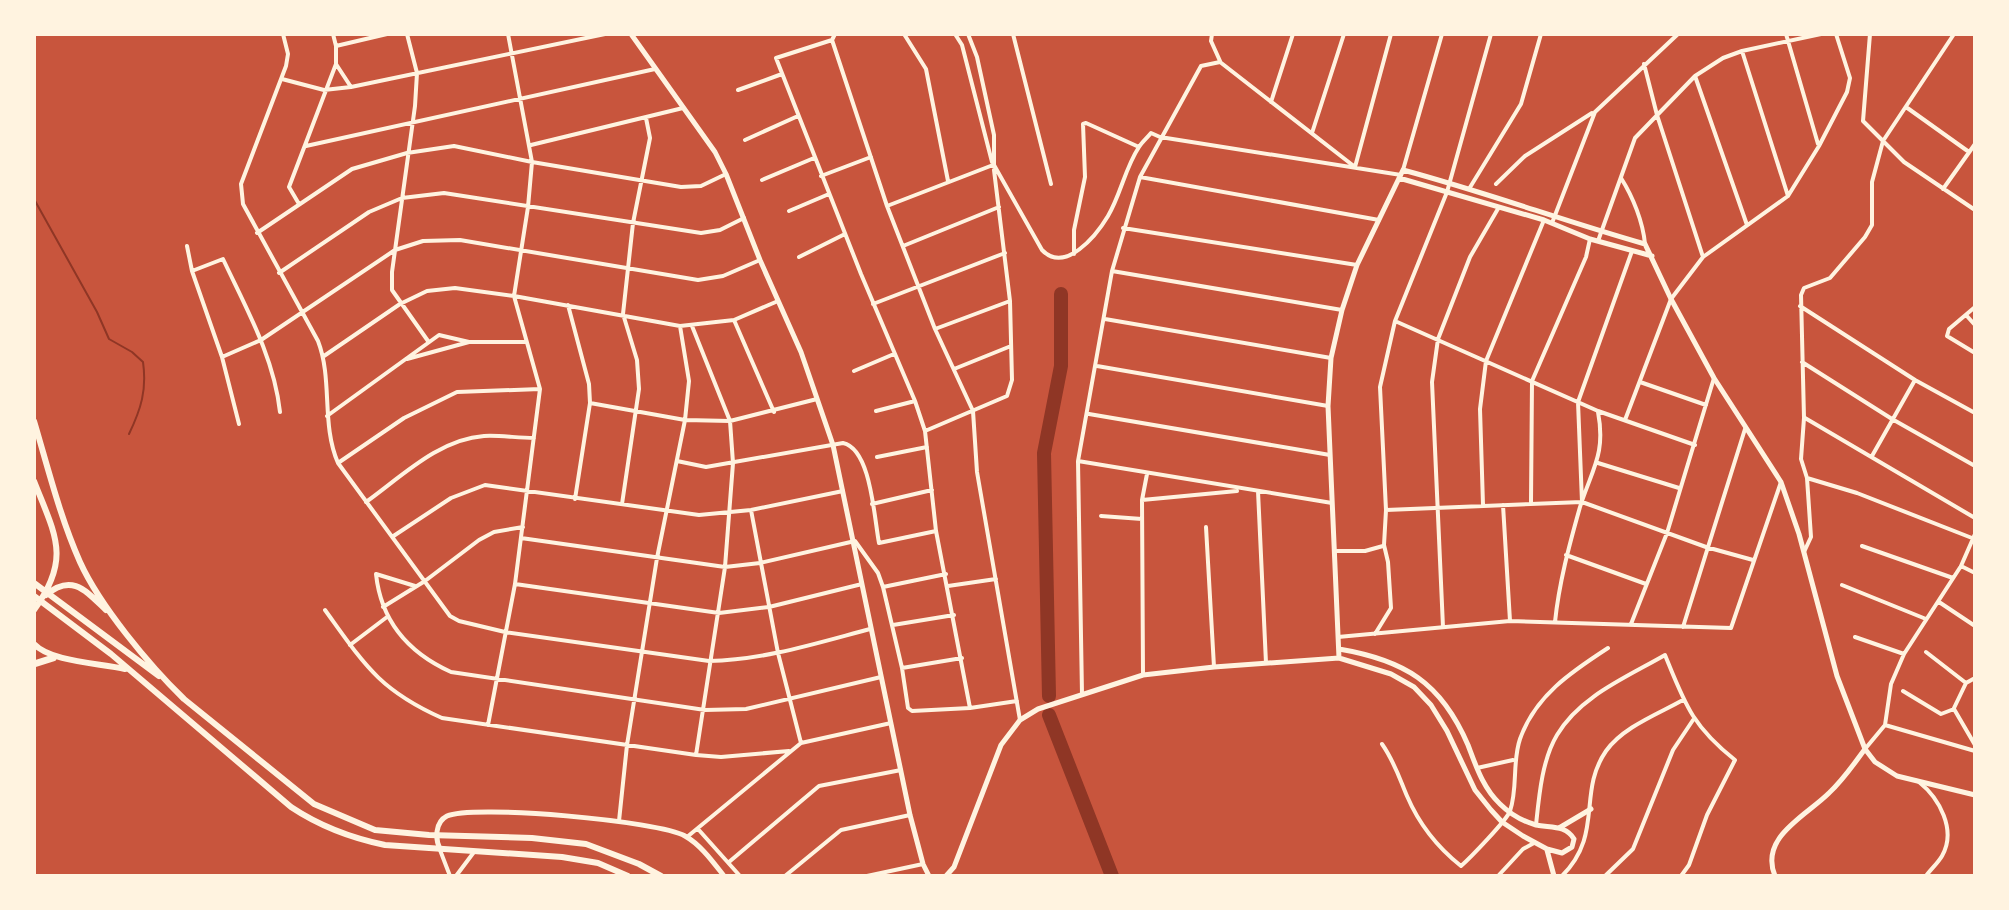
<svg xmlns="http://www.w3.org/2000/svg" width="2009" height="910" font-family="'Varela Round',sans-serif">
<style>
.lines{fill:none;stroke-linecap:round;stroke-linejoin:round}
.stream{stroke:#8f3625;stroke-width:2}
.river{stroke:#8f3625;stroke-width:14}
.minor{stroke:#fff3e0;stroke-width:4}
.tertiary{stroke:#fff3e0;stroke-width:5}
.secondary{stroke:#fff3e0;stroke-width:6}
.trunk{stroke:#fff3e0;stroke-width:7}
</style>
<rect width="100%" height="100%" fill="#c8553d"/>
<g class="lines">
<path class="stream" d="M34,199L97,312L109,339L132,352L143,362C147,390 141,409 129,434"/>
<path class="river" d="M1049,696L1044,453L1061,366V294
M1049,715L1112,876"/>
<path class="minor" d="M283,34L288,54L286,66L241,184L243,204L318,341C333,380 321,424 338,463L450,616L459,621L505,632L709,661C764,660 817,643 870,629
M407,34L417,73L415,106L392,272V290L428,341
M835,34L832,40L887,206L935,329L973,411L977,472L1020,720
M904,34L926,69L948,181
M955,34L962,45L992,162
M968,34L977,57L994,135V165L1042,250C1065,274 1096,236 1108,216C1121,194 1125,168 1139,147C1142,142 1147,138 1151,133L1160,137L1401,175
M1013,34L1051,184
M1212,34L1211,41L1220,61
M1786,34L1818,144
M1870,34L1863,121L1904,162L1975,210
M832,40L776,58L861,274L915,401L925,431L936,531L970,708
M336,46L387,34
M1742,51L1788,196
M336,64L351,87
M1644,64L1657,115L1703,257
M1695,76L1747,225
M282,79L324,90L351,87L605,34
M738,90L782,74
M1271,102L1293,34
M1906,107L1969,152
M1312,133L1344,34
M745,140L798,116
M531,145L683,108
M306,146L655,69
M1403,170L1442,34
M821,176L871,157
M1140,177L1379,220
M1621,178C1633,197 1643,222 1645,244
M762,180L814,158
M1496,184L1525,156L1592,113
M1469,189L1521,104L1541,34
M1943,189L1975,144
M299,204L289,187L336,64V46L333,34
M887,206L993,165
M789,211L829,194
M1552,223L1595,112L1678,34
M1123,228L1357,265
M257,233L352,169L407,153L454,146L532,162L681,187L701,186L726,174
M1598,241L1635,138L1695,76L1723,58L1742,51L1821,34
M187,246L192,271L222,357L239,424
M903,246L999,207
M1074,254V230L1085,177L1083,124L1086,123L1139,147
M799,257L845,234
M192,271L223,259C246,308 274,357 280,412
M1112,271L1342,310
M279,273L369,212L402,198L444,193L701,233L720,230L744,218
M873,304L1005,253
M568,305L589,384L590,403L575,499
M1800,306L1915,380L1975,413
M1975,307L1949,329L1947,336L1975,353
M1966,315L1975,325
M1105,319L1331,358
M734,320L774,412
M1395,321L1598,411L1695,445
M692,326L730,421L733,463L725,567L696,755
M935,329L1010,301
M324,356L400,304L427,291L455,288L514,296L680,326L734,320L778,301
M222,357L261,340L395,250L423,241L460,240L698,280L723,276L760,260
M407,359L469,342H526
M1802,362L1892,419L1975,466
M1097,366L1328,406
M954,369L1011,346
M854,371L894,354
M1640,382L1706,405
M590,403L685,420L730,421L817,399
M876,411L915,401
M1089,414L1330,455
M327,416L439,335L469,342
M1805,418L1975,518
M1625,420L1671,299L1703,257L1788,196L1819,146L1847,92L1850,78L1836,34
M925,431L1007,396L1012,380L1010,301L994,170
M1872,456L1915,380
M877,457L927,447
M677,461L706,467L843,443C871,449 874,517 879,543L936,531
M1078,461L1332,503
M338,463L404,418L457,392L540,389
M1598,463L1679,488
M1807,478L1857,493L1972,538
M1258,491L1266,663
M1142,500L1237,491
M366,502C401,477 439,439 484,436C500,435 517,438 534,438
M1531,502L1532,381L1586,257L1590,239
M1582,502L1578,402L1632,251
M622,504L639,389L637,360L623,314L633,223L650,138L646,118
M872,504L932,490
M1483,505L1480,409L1486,361L1544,220
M1503,505L1510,621
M751,510L778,653L801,743
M1386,510L1582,502L1706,547L1753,560
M1101,516L1142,519
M1206,527L1214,667
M392,537L451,498L485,485L699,515L751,510L843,491
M521,538L725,567L760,563L855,541L878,573L883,587L902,668L908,708L912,711L970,708L1017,701
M1862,546L1953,578
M1334,551H1365L1383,546
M1804,552L1811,537L1807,478L1801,459L1804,418L1801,295L1804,288L1830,278L1865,237L1872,225V182L1883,141L1954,34
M1566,555L1646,584
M1961,566L1975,573
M515,584L719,613L769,607L862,584
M1842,585L1926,619
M415,586L376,574C381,621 409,653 451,672L705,710L746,709L881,677
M948,586L996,579
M883,587L946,574
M1939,602L1975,626
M383,607L425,581L479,540L494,532L523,527
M325,610C364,664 379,690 442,718L696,755L721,757L789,751
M1555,622C1559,583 1569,546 1580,507C1592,469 1606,454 1598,412
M1631,624L1667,533L1714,378
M893,625L954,615
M1443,627L1432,382L1438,339L1470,257L1499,207
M1683,627L1745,429
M1375,634L1391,608L1388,562L1384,545L1386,510L1380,387L1395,321L1447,192L1491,34
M1338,637L1510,621L1731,628L1781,482
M1855,637L1904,654
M350,645L387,617
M1926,652L1966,683
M902,668L962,658
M1143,675L1142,500L1147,474
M1903,691L1941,714L1954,709
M1082,694L1078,461L1112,271L1140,177L1201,66L1220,62L1355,167L1391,34
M1954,708L1966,683L1975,678
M1954,709L1975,745
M488,725L515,584L540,389L514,296L528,207L532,162L508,34
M1885,725L1975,751
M1382,744C1394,761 1399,777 1407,796C1419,824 1437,847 1461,866C1470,858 1507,820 1510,811C1518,788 1512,762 1520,739C1535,696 1571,672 1608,648
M1865,749L1885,725L1891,684L1904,654L1961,566L1975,534
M1477,768L1513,760
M1919,782C1939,798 1957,830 1942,856C1938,863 1931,869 1926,876
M619,821L627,745L657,558L685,420L689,381L680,326
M1536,825C1539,796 1542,760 1557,735C1580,696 1627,677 1665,655C1685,704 1692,726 1735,760L1707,815L1689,865L1681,876
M698,829L740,876
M687,837L801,743L891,723
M440,850L450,876
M729,862L819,786L901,770
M456,876L474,852
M785,876L841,830L910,815
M867,876L923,864
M1498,876L1523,849L1534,843
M1562,876C1604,834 1577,793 1606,751C1623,727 1658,714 1683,700
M1605,876L1633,849L1673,750L1693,720"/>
<path class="tertiary" d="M631,34L715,152L726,174L760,260L801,352L833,445L910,815L923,864L929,876
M1399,178L1544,220L1590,239L1652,256
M1339,658L1328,406L1331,358L1342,310L1357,265L1403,170C1485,192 1564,221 1645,244L1671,299L1714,378L1781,482L1799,534L1837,676L1865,749L1875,762L1897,776L1975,795
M1559,828L1591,809
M440,849C435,839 435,822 447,816C473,804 660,821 685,836C701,845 713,862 724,876
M1547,850L1554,876
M946,876L954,867L1001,745L1020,720L1038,709L1143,675L1214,667L1339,658L1391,674L1414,687L1431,705L1447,731L1475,790L1491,810L1502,822L1523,836L1547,849L1562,853L1572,847L1574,839C1566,825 1551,828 1536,825C1522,821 1510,814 1500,804C1483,788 1476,766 1468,745C1441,682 1404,660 1339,649
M1775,876C1759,837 1806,816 1829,793C1843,780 1854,764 1865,749"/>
<path class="secondary" d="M34,421C48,468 60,517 80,562C100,606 149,665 184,699L314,804L375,830L429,835L532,838L586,844L639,864L661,876
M34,481C55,535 72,558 34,610
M34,583L159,676
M46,595C72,573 86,591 106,610
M34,596L111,654L291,807C321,827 351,838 385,845L562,857L598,863L628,876
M34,644C51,662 99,663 125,669"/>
<path class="trunk" d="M34,664L53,658"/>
</g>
<rect width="2009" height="910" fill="none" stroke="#fff3e0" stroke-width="72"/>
</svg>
